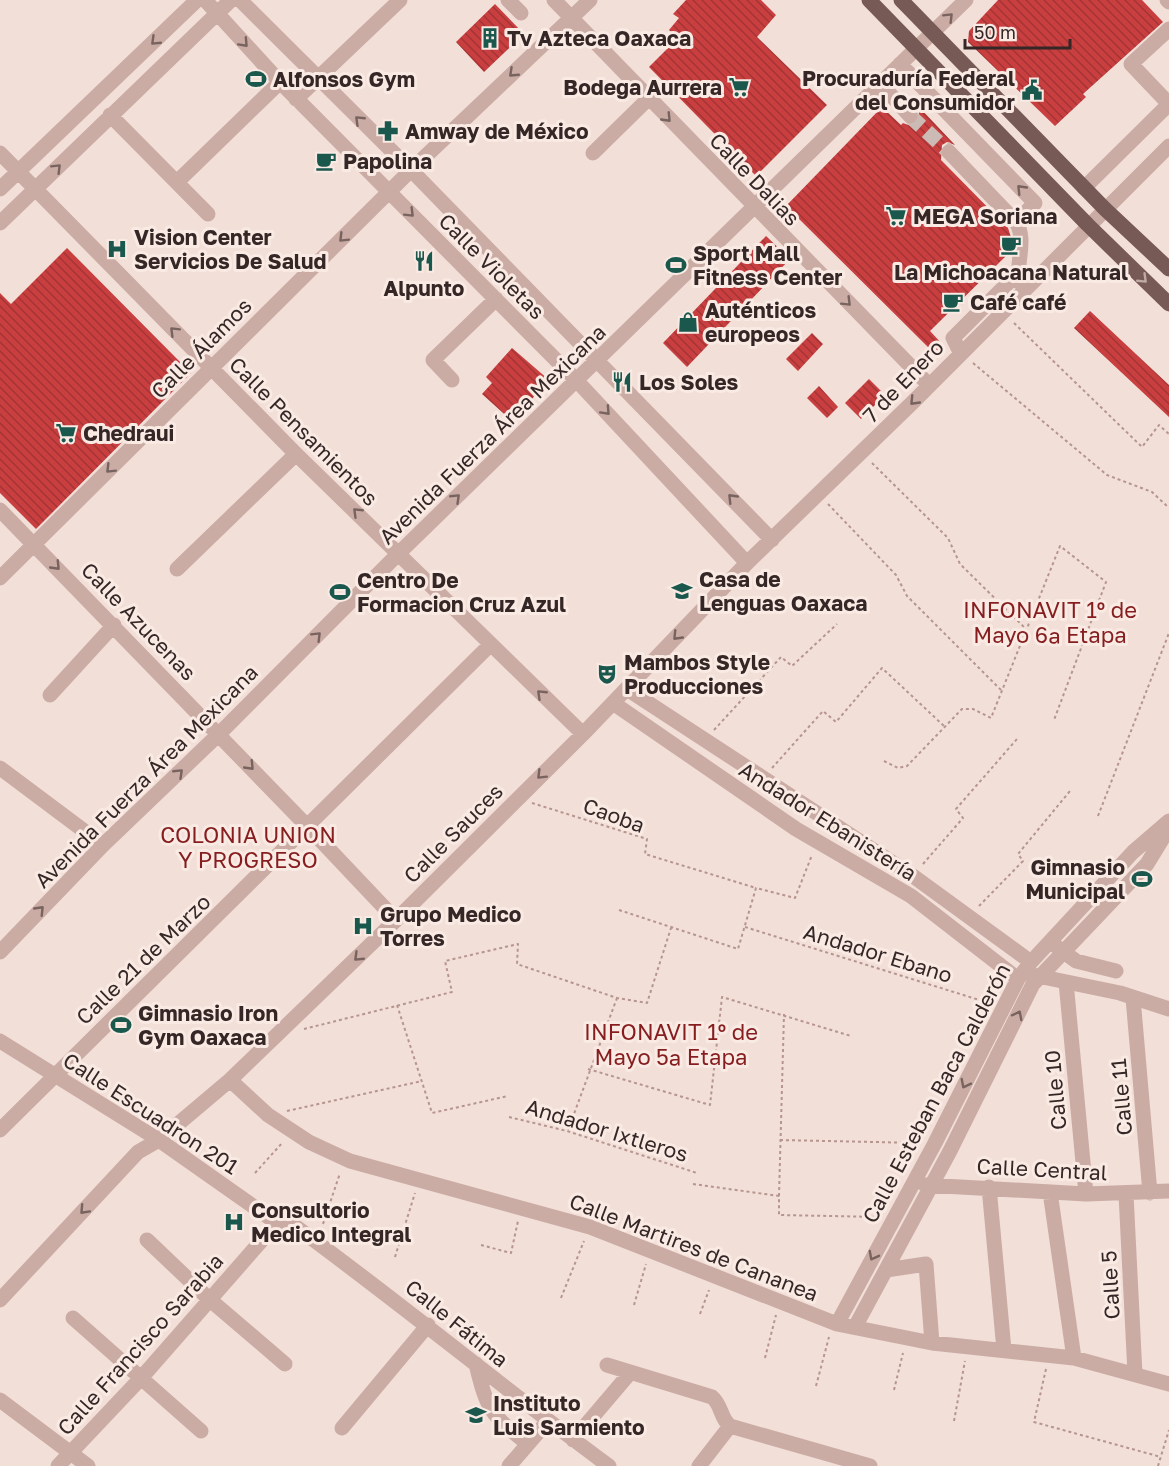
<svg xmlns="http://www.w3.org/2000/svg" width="1169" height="1466" font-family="'Golos Text',sans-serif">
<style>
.building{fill:url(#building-back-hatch)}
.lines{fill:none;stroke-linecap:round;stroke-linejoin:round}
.minor-tunnel{stroke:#ccbab4;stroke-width:15;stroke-dasharray:15 8;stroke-linecap:butt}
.path{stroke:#b6958e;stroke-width:2;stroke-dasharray:3 3;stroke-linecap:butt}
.minor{stroke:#caaca4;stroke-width:15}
.major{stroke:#775956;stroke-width:15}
.oneway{stroke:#78635f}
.oneway2{stroke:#bea9a4}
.labels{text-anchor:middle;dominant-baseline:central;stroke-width:6;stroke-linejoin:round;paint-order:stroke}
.poi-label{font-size:21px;font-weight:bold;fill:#352726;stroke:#f9eae4;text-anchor:start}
.street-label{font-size:21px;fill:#352726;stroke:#f9eae4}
.neighbourhood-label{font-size:22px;fill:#861d1e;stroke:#f9eae4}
</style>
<defs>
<pattern id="building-back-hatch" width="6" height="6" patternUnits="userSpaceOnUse" patternTransform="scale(1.5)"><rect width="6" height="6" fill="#c93e3f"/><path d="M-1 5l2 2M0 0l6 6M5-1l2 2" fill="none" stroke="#a43435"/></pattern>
</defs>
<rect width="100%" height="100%" fill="#f2dfd8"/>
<path class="building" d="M686,0H761L776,15L757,37L827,105L756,176L649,67L678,38L669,30L679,18L673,14Z
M998,0H1142L1163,22L1083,94L1086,97L1055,126L968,42L969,31Z
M495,4L524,34L484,72L456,42Z
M882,107L901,125L903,123L911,126L919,120V107L955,145L947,142L942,145L941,160L1008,228L1011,237V251L930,331L943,345L935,354L786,206Z
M766,236L790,259L687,367L663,343Z
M67,248L191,373L36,529L0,493V293L11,304Z
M1090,311L1169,385V417L1074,328Z
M812,333L823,344L798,371L786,359Z
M512,348L549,380L512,421L482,394L492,383L486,377Z
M869,379L885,395L861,419L845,403Z
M819,386L838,407L827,418L807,398Z"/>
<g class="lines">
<path class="minor-tunnel" d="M910,116L949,152"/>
<path class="path" d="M1014,323L1142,447L1159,425L1169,434
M973,363L1107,475L1152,492L1169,508
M872,463L948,538L960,564L1026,629
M828,504L896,575L907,596L1003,692
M714,730L781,657L792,666L837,624
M884,761L898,768L907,766L962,709H973L991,718L1060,546L1106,582L1054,720
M772,768L823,711L836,722L882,668L944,726
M532,803L647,839L645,854L756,888
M1098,816L1169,633
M923,864L963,818L956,809L1017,739
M979,906L1023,861L1018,854L1070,791
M619,910L738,949L756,888L795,898L812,855
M745,927L989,1003
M397,1005L432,1113L508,1096
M304,1029L452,992L445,961L518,944L517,964L617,998L647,1003L671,928
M588,1069L710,1105L722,997L851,1036
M287,1111L422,1081
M509,1117L567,1131L697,1173
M568,1130L617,998
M780,1140L920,1143
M255,1173L283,1142
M693,1184L779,1196V1215L880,1217
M779,1196L784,1014
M323,1224L340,1173
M481,1245L511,1253L518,1221
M395,1257L415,1193
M561,1298L584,1241
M634,1305L646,1264
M700,1314L709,1290
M765,1358L776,1315
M1046,1369L1034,1422L1161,1457
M816,1386L829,1337
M894,1390L903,1353
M954,1421L965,1361
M1158,1466L1169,1430"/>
<path class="minor" d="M205,0L280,82L577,381L747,563
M240,0L411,170L772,540
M508,0L521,13
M554,0L929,385
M1167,0L1169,2
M900,64L1035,203L1016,222L949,152
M880,83L910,116
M296,99L400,0
M110,115L208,214
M0,153L296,454L583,734
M593,153L648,99
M177,182L280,82
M1084,188L1169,104L1131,64L1169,29
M0,189L197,0
M1016,222C1027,240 1016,261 1019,282
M0,223L231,0
M960,352L953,338L1018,273
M452,380L433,360L496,299
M0,510L308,827L396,920
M177,569L296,454
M0,578L411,170L590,0
M627,689L913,876L1031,962
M50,695L114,625
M613,703L796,829L911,896L1018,979
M0,768L103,845
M1057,947L1076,961L1116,971
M0,952L103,845L219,734L399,553L966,0
M1033,975L1120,993L1169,1009
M1066,982L1086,1194
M1133,998L1150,1193
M0,1041L159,1140L277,1223
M230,1080L268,1115L309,1142L350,1161L590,1227L837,1324L932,1343L1074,1358L1169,1384
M0,1130L490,645
M925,1185L1086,1194L1169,1191
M989,1187L1004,1350
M1050,1192L1074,1358
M1126,1194L1135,1374
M277,1223L288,1221C397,1300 500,1386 609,1466
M147,1240L209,1299L285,1364
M886,1270L926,1264L932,1343
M0,1300L138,1152L159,1140L230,1080L396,920L583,734L747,563L912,403L1169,146
M73,1318L201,1431
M837,1324L935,1143L1018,979L1031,962L1133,852L1169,821
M855,1327L950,1151L1033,984L1147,864L1169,828
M476,1364C487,1410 491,1415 528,1444
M607,1365L712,1397C722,1405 720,1418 730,1426L870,1466
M0,1400L88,1466
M342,1428L428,1325
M573,1440L630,1373
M58,1466L142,1377L277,1223
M509,1466L547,1422
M699,1466L730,1426"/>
<path class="major" d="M869,0L1088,225L1169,304
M901,0L1105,209L1169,269"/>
</g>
<defs><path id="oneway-chevron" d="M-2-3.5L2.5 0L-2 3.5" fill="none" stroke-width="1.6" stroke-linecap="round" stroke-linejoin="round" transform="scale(1.5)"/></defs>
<g class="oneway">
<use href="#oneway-chevron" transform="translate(949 17) rotate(-45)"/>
<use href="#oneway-chevron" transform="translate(155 41) rotate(136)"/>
<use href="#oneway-chevron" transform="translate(244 43) rotate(47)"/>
<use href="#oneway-chevron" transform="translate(513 73) rotate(137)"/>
<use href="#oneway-chevron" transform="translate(667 118) rotate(46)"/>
<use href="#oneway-chevron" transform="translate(359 120) rotate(-136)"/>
<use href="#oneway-chevron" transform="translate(57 168) rotate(-45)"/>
<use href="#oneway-chevron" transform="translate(1021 189) rotate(-134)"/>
<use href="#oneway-chevron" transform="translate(410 213) rotate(45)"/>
<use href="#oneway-chevron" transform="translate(343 238) rotate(135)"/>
<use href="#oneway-chevron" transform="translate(847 302) rotate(45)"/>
<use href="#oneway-chevron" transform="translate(174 331) rotate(-135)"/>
<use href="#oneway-chevron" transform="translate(914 401) rotate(134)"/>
<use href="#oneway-chevron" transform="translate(606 411) rotate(47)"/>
<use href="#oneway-chevron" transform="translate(110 469) rotate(135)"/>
<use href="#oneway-chevron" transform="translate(456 498) rotate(-44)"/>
<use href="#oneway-chevron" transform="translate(732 498) rotate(-134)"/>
<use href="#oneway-chevron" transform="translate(357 512) rotate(-136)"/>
<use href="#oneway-chevron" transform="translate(56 566) rotate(46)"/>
<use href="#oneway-chevron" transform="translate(317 636) rotate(-45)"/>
<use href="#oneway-chevron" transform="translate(677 636) rotate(134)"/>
<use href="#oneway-chevron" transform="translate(541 694) rotate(-136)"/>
<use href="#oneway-chevron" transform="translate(250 766) rotate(46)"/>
<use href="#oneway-chevron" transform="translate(179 773) rotate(-44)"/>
<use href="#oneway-chevron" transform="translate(541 775) rotate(135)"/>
<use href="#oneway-chevron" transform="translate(40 910) rotate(-46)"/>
<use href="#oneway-chevron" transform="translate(358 957) rotate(136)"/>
<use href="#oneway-chevron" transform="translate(1018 1015) rotate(-63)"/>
<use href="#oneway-chevron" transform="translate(965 1084) rotate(117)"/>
<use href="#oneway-chevron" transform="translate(84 1210) rotate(133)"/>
<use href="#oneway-chevron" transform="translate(873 1256) rotate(118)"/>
</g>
<use class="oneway2" href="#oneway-chevron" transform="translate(1143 279) rotate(44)"/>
<defs>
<g id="building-bare" transform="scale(1.62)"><path d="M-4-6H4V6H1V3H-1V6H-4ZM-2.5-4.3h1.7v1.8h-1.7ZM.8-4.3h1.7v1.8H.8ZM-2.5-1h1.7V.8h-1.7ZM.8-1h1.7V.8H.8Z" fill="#1a574c" stroke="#f9eae4" stroke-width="2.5" paint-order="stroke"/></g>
<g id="stadium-bare" transform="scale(1.62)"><path d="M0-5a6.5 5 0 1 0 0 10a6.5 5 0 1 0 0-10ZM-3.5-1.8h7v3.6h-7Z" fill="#1a574c" stroke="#f9eae4" stroke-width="2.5" paint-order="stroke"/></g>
<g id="supermarket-bare" transform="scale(1.62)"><path d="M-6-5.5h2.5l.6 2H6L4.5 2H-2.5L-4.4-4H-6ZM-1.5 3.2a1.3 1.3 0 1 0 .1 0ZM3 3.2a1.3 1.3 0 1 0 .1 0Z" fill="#1a574c" stroke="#f9eae4" stroke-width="2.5" paint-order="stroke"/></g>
<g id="civic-bare" transform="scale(1.62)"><path d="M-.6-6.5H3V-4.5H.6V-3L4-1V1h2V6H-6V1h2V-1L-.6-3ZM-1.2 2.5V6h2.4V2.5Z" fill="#1a574c" stroke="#f9eae4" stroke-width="2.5" paint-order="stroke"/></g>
<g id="pharmacy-bare" transform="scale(1.62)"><path d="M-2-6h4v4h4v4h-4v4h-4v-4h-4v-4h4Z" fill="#1a574c" stroke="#f9eae4" stroke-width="2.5" paint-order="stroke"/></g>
<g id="cafe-bare" transform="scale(1.62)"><path d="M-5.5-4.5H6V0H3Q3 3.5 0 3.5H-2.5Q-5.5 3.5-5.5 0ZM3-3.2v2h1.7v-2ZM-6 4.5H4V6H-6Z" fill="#1a574c" stroke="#f9eae4" stroke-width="2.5" paint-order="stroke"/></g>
<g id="hospital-bare" transform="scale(1.62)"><path d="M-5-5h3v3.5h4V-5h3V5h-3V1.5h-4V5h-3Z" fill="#1a574c" stroke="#f9eae4" stroke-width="2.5" paint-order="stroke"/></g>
<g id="restaurant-bare" transform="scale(1.62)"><path d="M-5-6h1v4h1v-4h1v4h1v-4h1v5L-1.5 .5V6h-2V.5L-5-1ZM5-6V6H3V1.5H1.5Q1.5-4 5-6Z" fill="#1a574c" stroke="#f9eae4" stroke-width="2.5" paint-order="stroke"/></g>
<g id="shop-bare" transform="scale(1.62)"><path d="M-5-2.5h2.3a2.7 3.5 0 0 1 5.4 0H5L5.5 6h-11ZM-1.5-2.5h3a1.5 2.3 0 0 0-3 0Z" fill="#1a574c" stroke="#f9eae4" stroke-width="2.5" paint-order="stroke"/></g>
<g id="school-bare" transform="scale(1.62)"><path d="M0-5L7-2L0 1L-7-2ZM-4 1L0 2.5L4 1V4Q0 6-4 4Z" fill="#1a574c" stroke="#f9eae4" stroke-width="2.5" paint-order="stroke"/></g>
<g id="theatre-bare" transform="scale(1.62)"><path d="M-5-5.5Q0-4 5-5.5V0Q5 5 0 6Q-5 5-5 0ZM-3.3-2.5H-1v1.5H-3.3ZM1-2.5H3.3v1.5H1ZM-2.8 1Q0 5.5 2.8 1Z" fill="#1a574c" stroke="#f9eae4" stroke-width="2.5" paint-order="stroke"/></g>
</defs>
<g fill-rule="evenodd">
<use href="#building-bare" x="490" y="38"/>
<use href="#stadium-bare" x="256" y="79"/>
<use href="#supermarket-bare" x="739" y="87"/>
<use href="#civic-bare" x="1032" y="90"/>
<use href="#pharmacy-bare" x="388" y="131"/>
<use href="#cafe-bare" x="326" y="161"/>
<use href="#supermarket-bare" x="896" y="216"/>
<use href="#cafe-bare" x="1011" y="245"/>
<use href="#hospital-bare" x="117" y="249"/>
<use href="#restaurant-bare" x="424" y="261"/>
<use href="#stadium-bare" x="676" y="265"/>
<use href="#cafe-bare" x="953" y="302"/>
<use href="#shop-bare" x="688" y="322"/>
<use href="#restaurant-bare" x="622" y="382"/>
<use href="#supermarket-bare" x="66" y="433"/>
<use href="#school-bare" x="682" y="591"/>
<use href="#stadium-bare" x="340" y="592"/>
<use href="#theatre-bare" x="607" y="674"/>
<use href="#stadium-bare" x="1142" y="879"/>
<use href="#hospital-bare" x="363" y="926"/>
<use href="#stadium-bare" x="121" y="1025"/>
<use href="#hospital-bare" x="234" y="1222"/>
<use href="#school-bare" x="476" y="1415"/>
</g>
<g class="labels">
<g class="poi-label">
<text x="507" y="38">Tv Azteca Oaxaca</text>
<text x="1015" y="78" text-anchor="end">Procuraduría Federal<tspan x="1015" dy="24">del Consumidor</tspan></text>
<text x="273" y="79">Alfonsos Gym</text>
<text x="722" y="87" text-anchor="end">Bodega Aurrera</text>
<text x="405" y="131">Amway de México</text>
<text x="343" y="161">Papolina</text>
<text x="913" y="216">MEGA Soriana</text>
<text x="134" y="237">Vision Center<tspan x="134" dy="24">Servicios De Salud</tspan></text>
<text x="693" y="253">Sport Mall<tspan x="693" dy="24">Fitness Center</tspan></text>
<text x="1011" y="272" text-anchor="middle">La Michoacana Natural</text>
<text x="424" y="288" text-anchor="middle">Alpunto</text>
<text x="970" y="302">Café café</text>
<text x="705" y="310">Auténticos<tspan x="705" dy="24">europeos</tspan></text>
<text x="639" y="382">Los Soles</text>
<text x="83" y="433">Chedraui</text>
<text x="699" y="579">Casa de<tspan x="699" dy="24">Lenguas Oaxaca</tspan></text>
<text x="357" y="580">Centro De<tspan x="357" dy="24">Formacion Cruz Azul</tspan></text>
<text x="624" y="662">Mambos Style<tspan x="624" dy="24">Producciones</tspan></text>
<text x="1125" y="867" text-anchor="end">Gimnasio<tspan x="1125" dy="24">Municipal</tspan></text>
<text x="380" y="914">Grupo Medico<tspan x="380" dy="24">Torres</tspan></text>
<text x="138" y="1013">Gimnasio Iron<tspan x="138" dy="24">Gym Oaxaca</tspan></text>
<text x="251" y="1210">Consultorio<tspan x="251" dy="24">Medico Integral</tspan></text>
<text x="493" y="1403">Instituto<tspan x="493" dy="24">Luis Sarmiento</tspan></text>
</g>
<g class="street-label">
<text transform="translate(755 179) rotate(46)">Calle Dalias</text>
<text transform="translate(492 266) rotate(45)">Calle Violetas</text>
<text transform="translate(201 348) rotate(-45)">Calle Álamos</text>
<text transform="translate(903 381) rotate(-46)">7 de Enero</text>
<text transform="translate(304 431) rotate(45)">Calle Pensamientos</text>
<text transform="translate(492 434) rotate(-44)">Avenida Fuerza Área Mexicana</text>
<text transform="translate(139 621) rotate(46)">Calle Azucenas</text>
<text transform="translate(146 776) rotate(-45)">Avenida Fuerza Área Mexicana</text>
<text transform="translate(614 815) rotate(20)">Caoba</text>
<text transform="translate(828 821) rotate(32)">Andador Ebanistería</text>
<text transform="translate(453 833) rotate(-45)">Calle Sauces</text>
<text transform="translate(878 953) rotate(17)">Andador Ebano</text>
<text transform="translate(143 959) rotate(-44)">Calle 21 de Marzo</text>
<text transform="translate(1055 1090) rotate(-95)">Calle 10</text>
<text transform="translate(936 1093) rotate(-62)">Calle Esteban Baca Calderón</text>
<text transform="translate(1121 1097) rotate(-95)">Calle 11</text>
<text transform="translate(151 1113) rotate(33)">Calle Escuadron 201</text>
<text transform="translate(607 1130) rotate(17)">Andador Ixtleros</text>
<text transform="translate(1042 1169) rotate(3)">Calle Central</text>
<text transform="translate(694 1247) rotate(21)">Calle Martires de Cananea</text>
<text transform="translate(1110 1285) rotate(-93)">Calle 5</text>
<text transform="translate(457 1323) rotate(39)">Calle Fátima</text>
<text transform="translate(140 1344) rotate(-48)">Calle Francisco Sarabia</text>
</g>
<g class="neighbourhood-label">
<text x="1050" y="609">INFONAVIT 1º de<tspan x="1050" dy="25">Mayo 6ª Etapa</tspan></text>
<text x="248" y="834">COLONIA UNION<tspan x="248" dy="25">Y PROGRESO</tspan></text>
<text x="671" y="1031">INFONAVIT 1º de<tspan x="671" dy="25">Mayo 5ª Etapa</tspan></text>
</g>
</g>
<path d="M965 39v9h105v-9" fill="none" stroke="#352726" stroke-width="3"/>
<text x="974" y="39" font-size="18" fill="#352726" stroke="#f9eae4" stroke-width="4.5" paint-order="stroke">50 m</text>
</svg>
